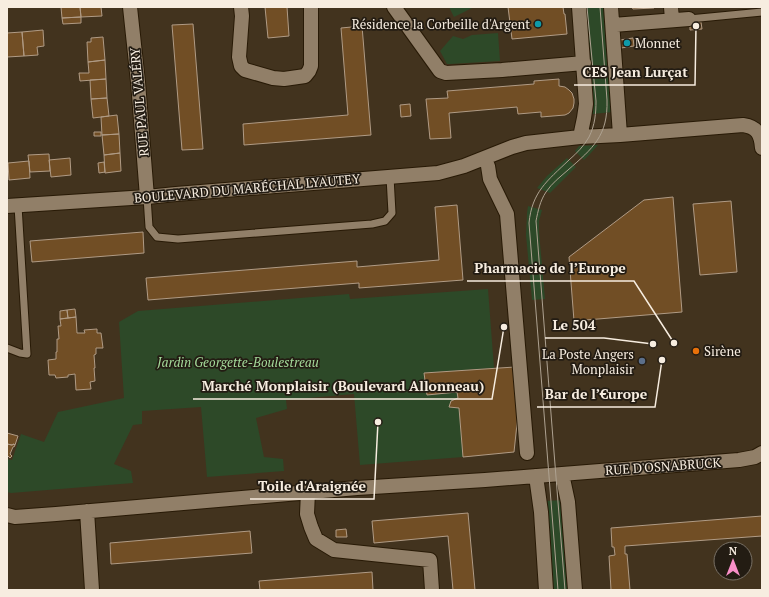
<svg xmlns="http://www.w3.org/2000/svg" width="769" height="597" font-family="'PT Serif',serif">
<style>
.green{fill:#2d4928}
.building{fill:#714e25;stroke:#b09b85}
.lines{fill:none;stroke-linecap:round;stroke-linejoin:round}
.lane-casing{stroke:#281a06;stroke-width:9}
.street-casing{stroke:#281a06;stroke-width:16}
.lane{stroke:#917f68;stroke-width:7}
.street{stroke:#917f68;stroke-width:14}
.tram{stroke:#aea291;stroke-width:1}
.culture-dot{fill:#0f9aa8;stroke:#231c13;stroke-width:1.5}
.food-dot{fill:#e8710a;stroke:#231c13;stroke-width:1.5}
.service-dot{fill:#5c6f8a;stroke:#231c13;stroke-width:1.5}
.labels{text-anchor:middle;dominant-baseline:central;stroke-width:3.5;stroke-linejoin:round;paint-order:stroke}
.poi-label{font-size:13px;fill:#f7ede0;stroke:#231c13;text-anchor:end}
.street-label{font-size:13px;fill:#f7ede0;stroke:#231c13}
.park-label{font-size:13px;font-style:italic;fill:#a4da9a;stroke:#231c13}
.leader{fill:none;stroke:#f7ede0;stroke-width:1.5}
.callout-dot{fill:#f7ede0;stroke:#231c13;stroke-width:1.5}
.callout-label{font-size:14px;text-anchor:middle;font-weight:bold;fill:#f7ede0;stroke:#231c13;stroke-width:3.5;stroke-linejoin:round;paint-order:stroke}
</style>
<rect width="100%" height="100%" fill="#42331e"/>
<path class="green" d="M449,7H474L454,17Z
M584,7H604L613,112L592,114V102Z
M498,33L500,61L450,64H447L440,51L453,36L463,39L472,35Z
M598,145L590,154L584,160L575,151L579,146Z
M567,158L576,167L550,193L537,188L547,176Z
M528,206L542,210L539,221V232L545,299L532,300L526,235L527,213Z
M488,289L494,368L424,373L427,394L457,392L458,398L451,401L449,407L459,408L463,457L360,465L354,394L286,400L287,409L256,418L264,457L283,459L284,471L207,477L201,407L142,411V424L133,425L114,464L131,471L133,483L11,493L7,492V459L12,460L21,434L44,442L58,412L124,398L119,322L138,311L349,294L350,299Z
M564,500L571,590H552L545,501Z"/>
<path class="building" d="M61,7H80L81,17L62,18Z
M80,7H101L102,16L81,17Z
M265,7H287L289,36L268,38Z
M508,7H563L564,14H565L567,34L512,39Z
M632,7H654V8L633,9Z
M81,17V23L63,24L62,18Z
M701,22L702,29L690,30V23Z
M193,24L203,149L182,150L172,25Z
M362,26L371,135L244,145L243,124L348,115L341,28Z
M43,30L44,46L37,47L38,55L24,56L22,32Z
M22,32L24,56L7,57V33Z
M103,37L105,60L88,62L87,42H91V38Z
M633,38L634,46L621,48L620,40Z
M105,60L106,79L80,81L79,73H89L88,62Z
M106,79L107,98L91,99L90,80Z
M559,79V86L565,87L569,90L572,93L574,99V103L573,108L569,113L565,115L541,117V112L518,114L517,107L449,113L451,138L430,139L426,99L448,98L447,91L534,84V81Z
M107,98L109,116L93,118L91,99Z
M410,104L411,116L401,117L400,105Z
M117,115L119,134L102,135L101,117Z
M94,132H101V136H94Z
M119,134L120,153L104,155L102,135Z
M120,153L121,171L105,173L104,155Z
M49,154L50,171L30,172L28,155Z
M70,158L71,175L51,177L49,160Z
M29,161L30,178L9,180L8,163Z
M104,162L105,172L99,173L98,163Z
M673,197L682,312L574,321L569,257L644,200Z
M731,201L737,272L700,275L693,204Z
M457,205L463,280L359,288V283L148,300L146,278L357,261V267L439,260L435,207Z
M143,232L144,253L32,262L30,241Z
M75,309L76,317L68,318L67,310Z
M67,310L68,318L60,319V311Z
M76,317L77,333H85L84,330L97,329V333H101L103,348H96V354L94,355L95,368H94L95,381L90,382L91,389L76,390L75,374L68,375V377L56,378L55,375H49L48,360L56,359V352H57V339H59L58,326H61L60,319Z
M515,367L519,405L514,452L463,457L459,408L449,407L451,401L458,398L457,392L427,395L424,373Z
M7,433L18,436L15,445L14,444L12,445L7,444Z
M7,444L12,445L14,444L15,446L13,447L10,454L12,456L10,458L7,455Z
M468,513L475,590H453L448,536L374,543L372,521Z
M762,516V536L625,546V554H627L630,590H611L609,556L615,555L614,547H612L611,528Z
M346,529L347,537H336V530Z
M250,531L252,553L111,564L110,543Z
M372,572L373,590H260L259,581Z"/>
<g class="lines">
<g class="lane-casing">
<path id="lane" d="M689,19L762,12
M147,197L149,227L157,237L178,239L372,224L385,221L392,213L390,177
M7,348L20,353L27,354L19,222L18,206"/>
</g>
<g class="street-casing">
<path id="street" d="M130,7L138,82L147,197
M241,7L242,16L239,57L241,66L245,70L273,78L284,79L305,76L309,71L311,66V7
M394,7L440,71L446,73L502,70L584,63
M611,7L620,135L743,125C757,127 761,134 762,148
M671,7L672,20
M613,25L689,19
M580,137L620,135
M488,166L490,179L507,214L527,453
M7,206L147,197L176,194L438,173L464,166L512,147L526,143L580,137L584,118L586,104L579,7
M562,474L568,502L575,590
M536,476L541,512L546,590
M308,492L307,514L311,527L316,539L334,550L430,560L432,590
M87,511L92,590
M7,515L15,517L56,514L357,488L485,480L739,460L755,457L762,453"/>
</g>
<use href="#lane" class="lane"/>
<use href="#street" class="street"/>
<path class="tram" d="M558,590L529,223C532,192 547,181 569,160C577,153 584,146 589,137C595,125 596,113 596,101L587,7
M565,590L554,452L536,221C538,211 540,201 546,192C552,183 560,177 568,170C593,148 608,136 607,100L600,7"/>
</g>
<g class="culture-dot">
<circle cx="538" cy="24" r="4"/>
<circle cx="627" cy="43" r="4"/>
</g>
<circle class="food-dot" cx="696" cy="351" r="4"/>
<circle class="service-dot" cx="642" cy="361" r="4"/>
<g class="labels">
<g class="poi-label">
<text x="530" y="24">Résidence la Corbeille d'Argent</text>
<text x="635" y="43" text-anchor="start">Monnet</text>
<text x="704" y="351" text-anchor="start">Sirène</text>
<text x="634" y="354">La Poste Angers<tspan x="634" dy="15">Monplaisir</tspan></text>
</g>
<g class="street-label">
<text transform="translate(139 102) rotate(-95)">RUE PAUL VALÉRY</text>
<text transform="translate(247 188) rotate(-5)">BOULEVARD DU MARÉCHAL LYAUTEY</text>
<text transform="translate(663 466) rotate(-4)">RUE D'OSNABRUCK</text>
</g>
<g class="park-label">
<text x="238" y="362">Jardin Georgette-Boulestreau</text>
</g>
</g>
<path class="leader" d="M696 26L695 85H574M674 343L634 281H467M653 344L604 338H545M504 327L492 399H193M662 360L655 407H537M378 422L374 499H250"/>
<g class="callout-dot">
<circle cx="696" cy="26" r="4"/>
<circle cx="674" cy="343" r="4"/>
<circle cx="653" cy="344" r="4"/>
<circle cx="504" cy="327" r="4"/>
<circle cx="662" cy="360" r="4"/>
<circle cx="378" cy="422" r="4"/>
</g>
<g class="callout-label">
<text x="635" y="77">CES Jean Lurçat</text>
<text x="550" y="273">Pharmacie de l’Europe</text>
<text x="574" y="330">Le 504</text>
<text x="343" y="391">Marché Monplaisir (Boulevard Allonneau)</text>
<text x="596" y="399">Bar de l’€urope</text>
<text x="312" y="491">Toile d'Araignée</text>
</g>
<rect width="769" height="597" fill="none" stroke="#f7ede0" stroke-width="16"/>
<g transform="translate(733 561)"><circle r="19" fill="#231c13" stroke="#787065"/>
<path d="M0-3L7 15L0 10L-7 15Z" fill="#f98fc9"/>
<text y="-6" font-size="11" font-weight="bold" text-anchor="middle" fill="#f7ede0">N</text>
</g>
</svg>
